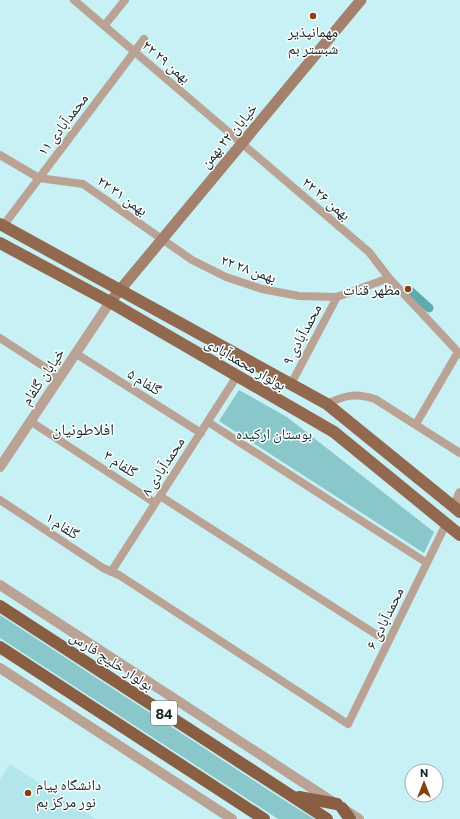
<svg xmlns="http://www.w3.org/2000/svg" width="460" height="819" font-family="Commissioner,'Noto Naskh Arabic',sans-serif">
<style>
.built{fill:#b2e6ea}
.green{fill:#8ac7cb}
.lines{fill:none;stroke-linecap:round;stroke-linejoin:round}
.canal{stroke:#5daaaf;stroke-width:9}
.minor{stroke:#baa395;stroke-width:8}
.tertiary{stroke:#baa395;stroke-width:10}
.secondary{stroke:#a3816c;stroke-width:11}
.primary{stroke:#92684f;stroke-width:12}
.trunk{stroke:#8a5e42;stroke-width:12}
.poi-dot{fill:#84420f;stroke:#fff;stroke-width:1.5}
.labels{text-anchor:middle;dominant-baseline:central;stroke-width:3;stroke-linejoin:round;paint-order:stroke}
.shield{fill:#fff;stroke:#5c6868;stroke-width:1}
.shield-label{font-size:14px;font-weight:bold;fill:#162728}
.poi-label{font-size:15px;fill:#162728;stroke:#fff}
.street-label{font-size:15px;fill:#162728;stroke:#fff}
.park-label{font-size:15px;fill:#0a3234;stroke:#fff}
.neighbourhood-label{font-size:16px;fill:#162728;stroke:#fff}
</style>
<rect width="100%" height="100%" fill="#c7f1f4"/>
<path class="built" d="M10,764L96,819H0V780Z"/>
<path class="green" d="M239,390L287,417L434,532L424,553L219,421Z
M0,615L276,795L314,819H278L266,811L0,638Z"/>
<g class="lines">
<path class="canal" d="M408,289L429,308"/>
<path class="minor" d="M74,0L369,252L389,278L460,354
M104,26L125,0
M0,155L39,178L83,184L192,260L226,277L262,289L299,296L337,297L389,278
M3,226L144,39
M0,338L60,377
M75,353L201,433
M291,384L337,297
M327,404C345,395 355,393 375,399L460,453
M30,421L155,503
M208,422L427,563
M416,424L458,352
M160,496L388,642
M0,500L103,568L119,575L348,724L446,524
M111,572L237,376"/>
<path class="tertiary" d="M0,467L110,302
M454,508L460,493
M0,585L359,819
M0,668L232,819"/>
<path class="secondary" d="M110,302L361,0"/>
<path class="primary" d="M0,224L327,404L460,512
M0,243L110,302L334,432L460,535"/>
<path class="trunk" d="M0,606L327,819
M0,647L264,819
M299,797L337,804
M342,808L350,819"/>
</g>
<g class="poi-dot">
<circle cx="313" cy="16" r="4"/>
<circle cx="408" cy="289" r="4"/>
<circle cx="28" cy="793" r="4"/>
</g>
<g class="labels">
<rect class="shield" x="151" y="701" width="26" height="24" rx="3"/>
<g class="shield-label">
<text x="164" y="713">84</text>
</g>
<g class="poi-label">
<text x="313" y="31">مهمانپذیر<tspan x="313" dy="17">شبستر بم</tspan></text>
<text x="400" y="289" text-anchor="end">مظهر قنات</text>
<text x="36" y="784" text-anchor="start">دانشگاه پیام<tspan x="36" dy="17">نور مرکز بم</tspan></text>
</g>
<g class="street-label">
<text transform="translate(167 61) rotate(40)">۲۲ بهمن ۲۹</text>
<text transform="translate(62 124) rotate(-53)">محمدآبادی ۱۱</text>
<text transform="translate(228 135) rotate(-50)">خیابان ۲۲ بهمن</text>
<text transform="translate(123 195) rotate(35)">۲۲ بهمن ۳۱</text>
<text transform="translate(327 198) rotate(40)">۲۲ بهمن ۲۶</text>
<text transform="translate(249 268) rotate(19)">۲۲ بهمن ۲۸</text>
<text transform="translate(301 334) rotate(-62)">محمدآبادی ۹</text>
<text transform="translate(246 363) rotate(30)">بولوار محمدآبادی</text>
<text transform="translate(42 376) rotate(-56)">خیابان گلفام</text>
<text transform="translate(145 381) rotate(32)">گلفام ۵</text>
<text transform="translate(121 463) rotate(33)">گلفام ۳</text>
<text transform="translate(162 466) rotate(-57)">محمدآبادی ۸</text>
<text transform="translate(63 525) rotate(33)">گلفام ۱</text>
<text transform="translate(384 618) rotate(-64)">محمدآبادی ۶</text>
<text transform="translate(112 660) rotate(33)">بولوار خلیج فارس</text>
</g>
<g class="park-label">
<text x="274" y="433">بوستان ارکیده</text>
</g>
<g class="neighbourhood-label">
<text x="83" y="428">افلاطونیان</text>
</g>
</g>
<g transform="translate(424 783)"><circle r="19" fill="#ffffff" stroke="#a2a9a9"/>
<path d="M0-3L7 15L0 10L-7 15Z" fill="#84420f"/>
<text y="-6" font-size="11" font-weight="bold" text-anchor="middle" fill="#162728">N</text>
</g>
</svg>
